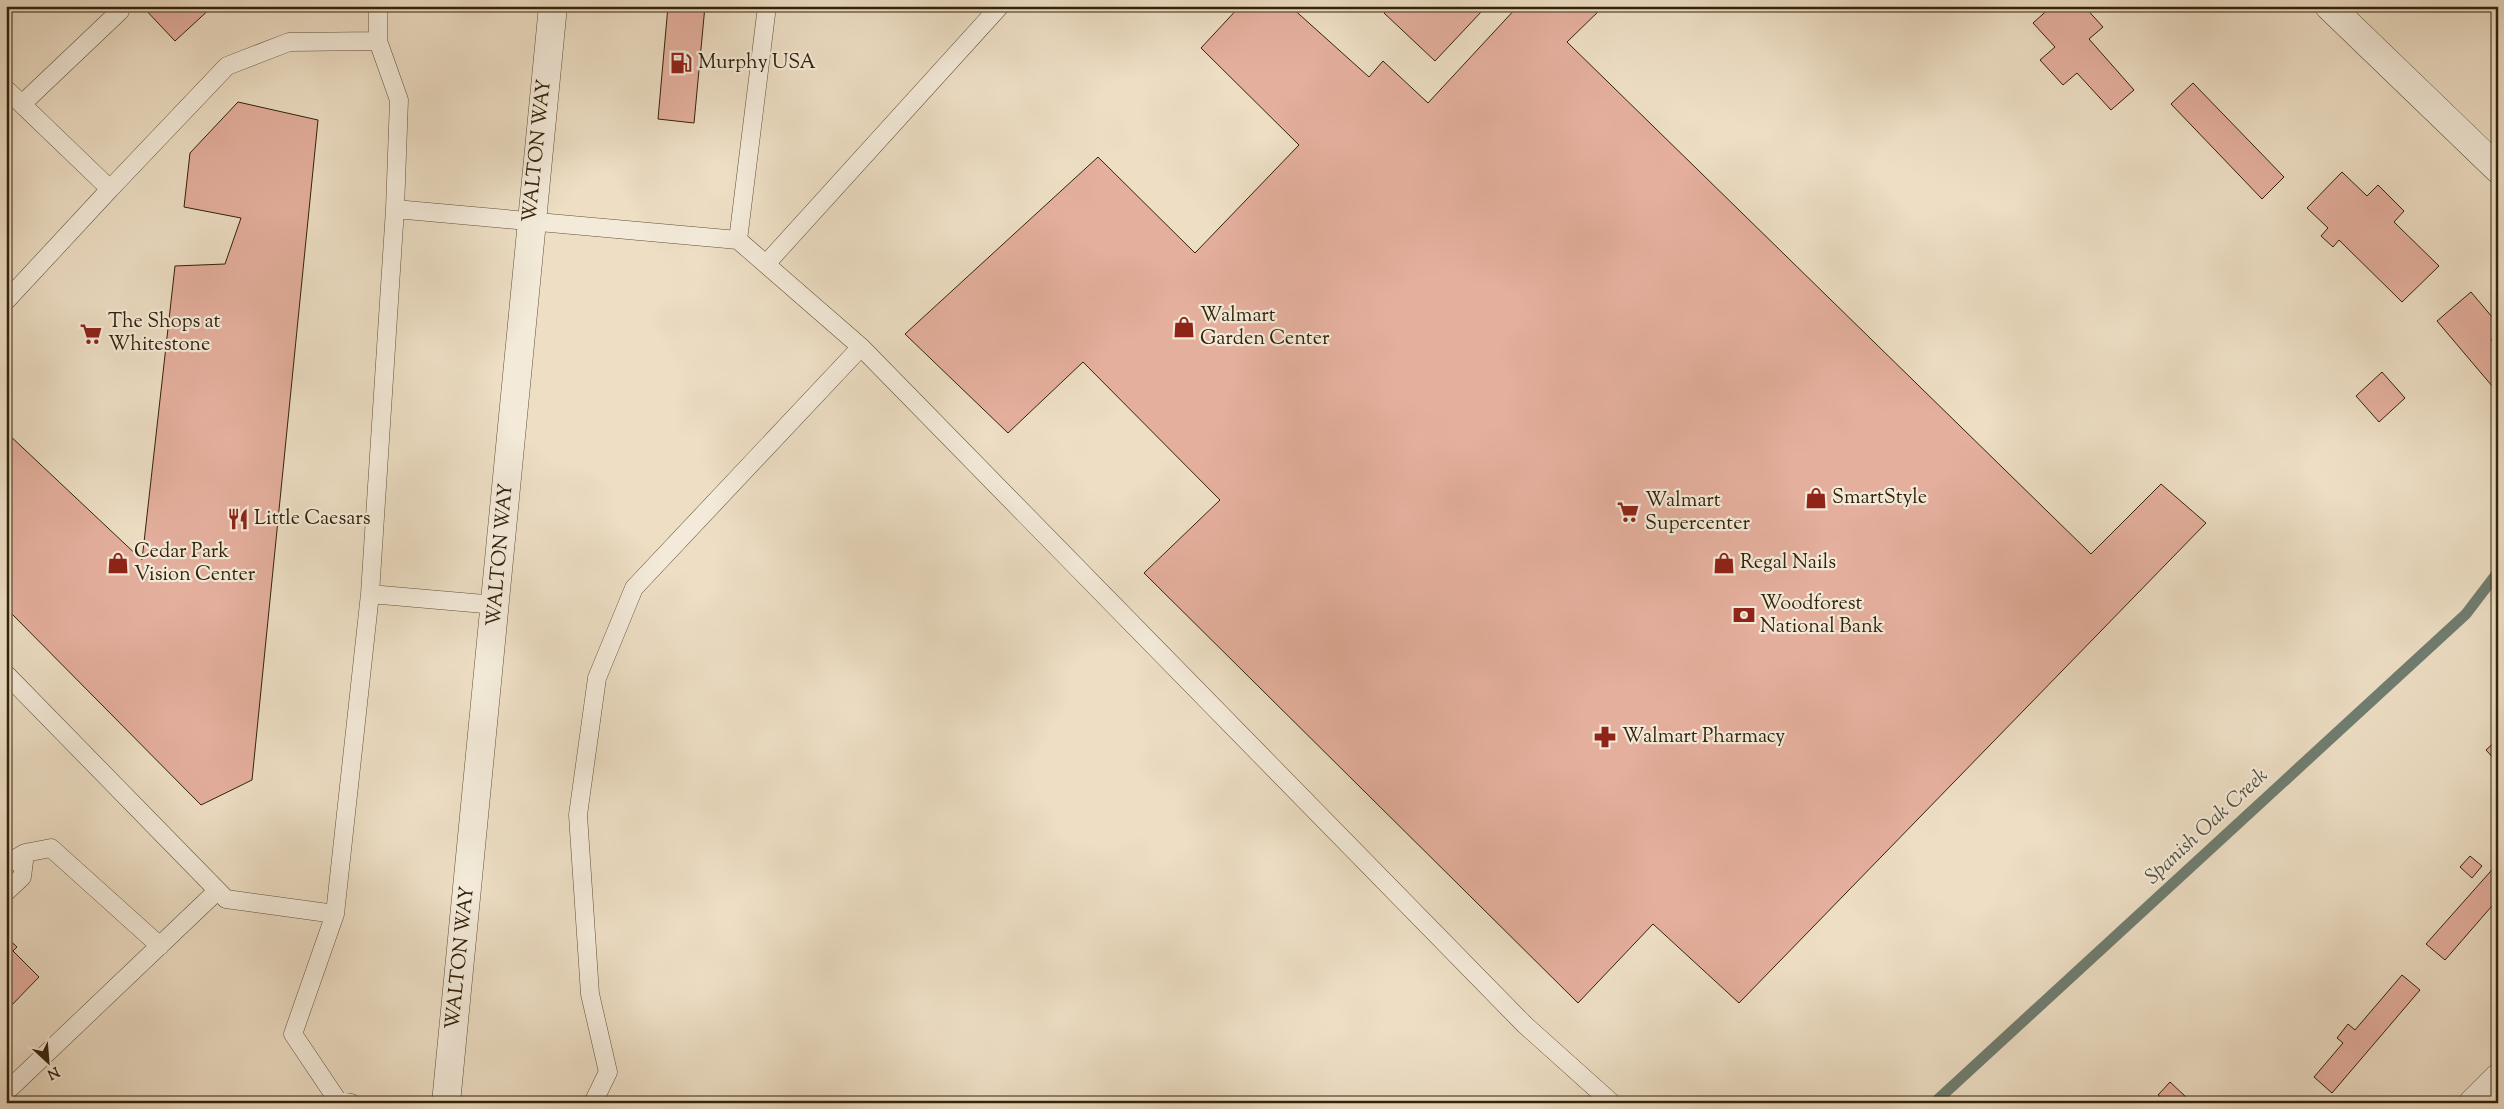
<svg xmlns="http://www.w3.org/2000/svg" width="2504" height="1109" font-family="'Sorts Mill Goudy',serif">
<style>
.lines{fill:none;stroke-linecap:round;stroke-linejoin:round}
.stream{stroke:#707e71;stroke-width:11}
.building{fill:#e4af9d;stroke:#332209}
.lane-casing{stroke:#625138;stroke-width:19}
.street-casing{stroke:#625138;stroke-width:29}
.lane{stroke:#f3ead9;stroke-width:18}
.street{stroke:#f3ead9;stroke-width:28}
.labels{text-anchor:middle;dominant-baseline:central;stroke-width:4.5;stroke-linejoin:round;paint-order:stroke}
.poi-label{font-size:20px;fill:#332209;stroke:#f3ead9;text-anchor:start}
.street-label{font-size:20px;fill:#332209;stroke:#f3ead9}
.water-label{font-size:21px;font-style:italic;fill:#52503d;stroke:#f3ead9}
</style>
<rect width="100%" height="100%" fill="#eddec4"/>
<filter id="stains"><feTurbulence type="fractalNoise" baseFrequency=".004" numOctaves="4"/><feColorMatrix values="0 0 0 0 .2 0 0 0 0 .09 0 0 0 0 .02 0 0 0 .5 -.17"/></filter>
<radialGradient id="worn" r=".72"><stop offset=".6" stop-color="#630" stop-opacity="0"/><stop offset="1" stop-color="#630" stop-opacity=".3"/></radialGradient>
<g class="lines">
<path class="stream" d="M1934,1103L2466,614L2498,572"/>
</g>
<path class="building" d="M142,6H213L175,41Z
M668,6H705L694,123L658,119Z
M1240,6H1290L1369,77L1383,61L1428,103L1518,6H1604L1567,42L2091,554L2161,484L2206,523L1739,1003L1653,924L1578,1003L1144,573L1220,500L1083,362L1008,433L905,334L1098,157L1195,253L1299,145L1201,48Z
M1390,6H1476L1482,11L1435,61L1384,13Z
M2052,6H2084L2103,27L2089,39L2134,90L2111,110L2077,73L2063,85L2040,60L2055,47L2033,23Z
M2193,83L2284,177L2262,199L2171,104Z
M238,102L318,120L252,780L201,805L6,608V432L142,560L175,266L225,264L241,218L184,207L190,153Z
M2342,172L2367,196L2378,185L2404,211L2394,222L2439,266L2402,302L2339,240L2333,247L2321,236L2328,228L2307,208Z
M2471,292L2498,324V334L2491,340L2498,349V393L2437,321Z
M2382,372L2405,398L2379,422L2356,396Z
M2498,739V761L2497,762L2486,750Z
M2470,856L2482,866L2472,878L2460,867Z
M2498,863V899L2445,960L2426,944Z
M6,937L17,947L13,951L39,977L6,1011Z
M2402,975L2420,990L2332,1093L2314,1077L2343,1043L2337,1038L2348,1024L2355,1030Z
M2170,1082L2186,1097L2181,1103H2167L2158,1095Z"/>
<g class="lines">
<g class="lane-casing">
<path id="lane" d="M378,6V41
M6,89L110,189L6,301
M22,104L120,11L115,6
M110,189L227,66L289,42L378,41L399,100L395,209L370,594L335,914
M395,209L738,240L861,347
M738,240L767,6
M766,264L1000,6
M370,594L496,605
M6,674L226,899L335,914L293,1034L338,1101L351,1103
M6,864L25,853L51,848L160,946
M6,892L22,877L25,853
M6,1092L217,891
M593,1103L608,1072L590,994L578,815L597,678L634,588L861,347L1525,1025L1612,1103"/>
</g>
<g class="street-casing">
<path id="street" d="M2329,6L2498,169
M446,1103L553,6
M2473,1103L2498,1078"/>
</g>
<use href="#lane" class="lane"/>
<use href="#street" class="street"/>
</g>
<defs>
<g id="fuel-bare" transform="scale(1.725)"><path d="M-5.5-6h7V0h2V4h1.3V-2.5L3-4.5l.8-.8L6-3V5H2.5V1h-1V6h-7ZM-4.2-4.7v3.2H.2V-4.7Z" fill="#8f2418" stroke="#f3ead9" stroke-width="2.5" paint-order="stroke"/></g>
<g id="shop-bare" transform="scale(1.725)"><path d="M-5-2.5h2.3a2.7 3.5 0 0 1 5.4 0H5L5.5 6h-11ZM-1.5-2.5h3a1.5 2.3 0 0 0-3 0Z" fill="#8f2418" stroke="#f3ead9" stroke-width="2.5" paint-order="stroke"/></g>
<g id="supermarket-bare" transform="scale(1.725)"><path d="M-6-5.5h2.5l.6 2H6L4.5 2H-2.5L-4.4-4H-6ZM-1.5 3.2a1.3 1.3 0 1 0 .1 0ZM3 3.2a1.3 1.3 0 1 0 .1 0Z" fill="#8f2418" stroke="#f3ead9" stroke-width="2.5" paint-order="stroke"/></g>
<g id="restaurant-bare" transform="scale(1.725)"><path d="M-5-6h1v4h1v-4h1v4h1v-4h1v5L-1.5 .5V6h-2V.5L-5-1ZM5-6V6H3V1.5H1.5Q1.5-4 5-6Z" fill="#8f2418" stroke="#f3ead9" stroke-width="2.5" paint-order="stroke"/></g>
<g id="bank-bare" transform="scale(1.725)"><path d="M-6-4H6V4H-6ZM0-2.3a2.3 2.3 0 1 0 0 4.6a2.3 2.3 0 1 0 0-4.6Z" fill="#8f2418" stroke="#f3ead9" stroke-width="2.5" paint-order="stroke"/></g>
<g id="pharmacy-bare" transform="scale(1.725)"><path d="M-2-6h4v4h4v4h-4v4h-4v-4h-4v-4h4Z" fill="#8f2418" stroke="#f3ead9" stroke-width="2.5" paint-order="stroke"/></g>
</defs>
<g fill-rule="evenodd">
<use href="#fuel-bare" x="681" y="63"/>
<use href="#shop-bare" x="1184" y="327"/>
<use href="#supermarket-bare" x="91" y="334"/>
<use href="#shop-bare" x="1816" y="498"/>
<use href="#supermarket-bare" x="1628" y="512"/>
<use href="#restaurant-bare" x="238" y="519"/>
<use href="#shop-bare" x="118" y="563"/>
<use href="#shop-bare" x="1724" y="563"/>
<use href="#bank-bare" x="1744" y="615"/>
<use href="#pharmacy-bare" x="1605" y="737"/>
</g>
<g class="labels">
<g class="poi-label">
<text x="698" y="63">Murphy USA</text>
<text x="1200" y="316">Walmart<tspan x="1200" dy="23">Garden Center</tspan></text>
<text x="108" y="322">The Shops at<tspan x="108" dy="23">Whitestone</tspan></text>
<text x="1832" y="498">SmartStyle</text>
<text x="1645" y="501">Walmart<tspan x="1645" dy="23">Supercenter</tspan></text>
<text x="254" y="519">Little Caesars</text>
<text x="134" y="552">Cedar Park<tspan x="134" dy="23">Vision Center</tspan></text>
<text x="1740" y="563">Regal Nails</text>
<text x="1760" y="604">Woodforest<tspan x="1760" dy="23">National Bank</tspan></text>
<text x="1622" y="737">Walmart Pharmacy</text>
</g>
<g class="street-label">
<text transform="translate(538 151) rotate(-84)">WALTON WAY</text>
<text transform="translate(501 555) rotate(-85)">WALTON WAY</text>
<text transform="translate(461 958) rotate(-84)">WALTON WAY</text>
</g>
<g class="water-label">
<text transform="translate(2207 827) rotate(-43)">Spanish Oak Creek</text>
</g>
</g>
<rect width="2504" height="1109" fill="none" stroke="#eddec4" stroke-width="25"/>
<rect x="8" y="8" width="2489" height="1094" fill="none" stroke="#332209" stroke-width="2.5"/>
<rect x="12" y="12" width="2479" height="1084" fill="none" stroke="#332209"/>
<g transform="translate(48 1062) rotate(154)" stroke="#f3ead9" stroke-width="4" paint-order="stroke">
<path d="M0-4L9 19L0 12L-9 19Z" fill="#332209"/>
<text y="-8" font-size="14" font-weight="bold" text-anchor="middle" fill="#332209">N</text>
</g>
<rect width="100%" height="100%" filter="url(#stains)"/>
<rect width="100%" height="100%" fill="url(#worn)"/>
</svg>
